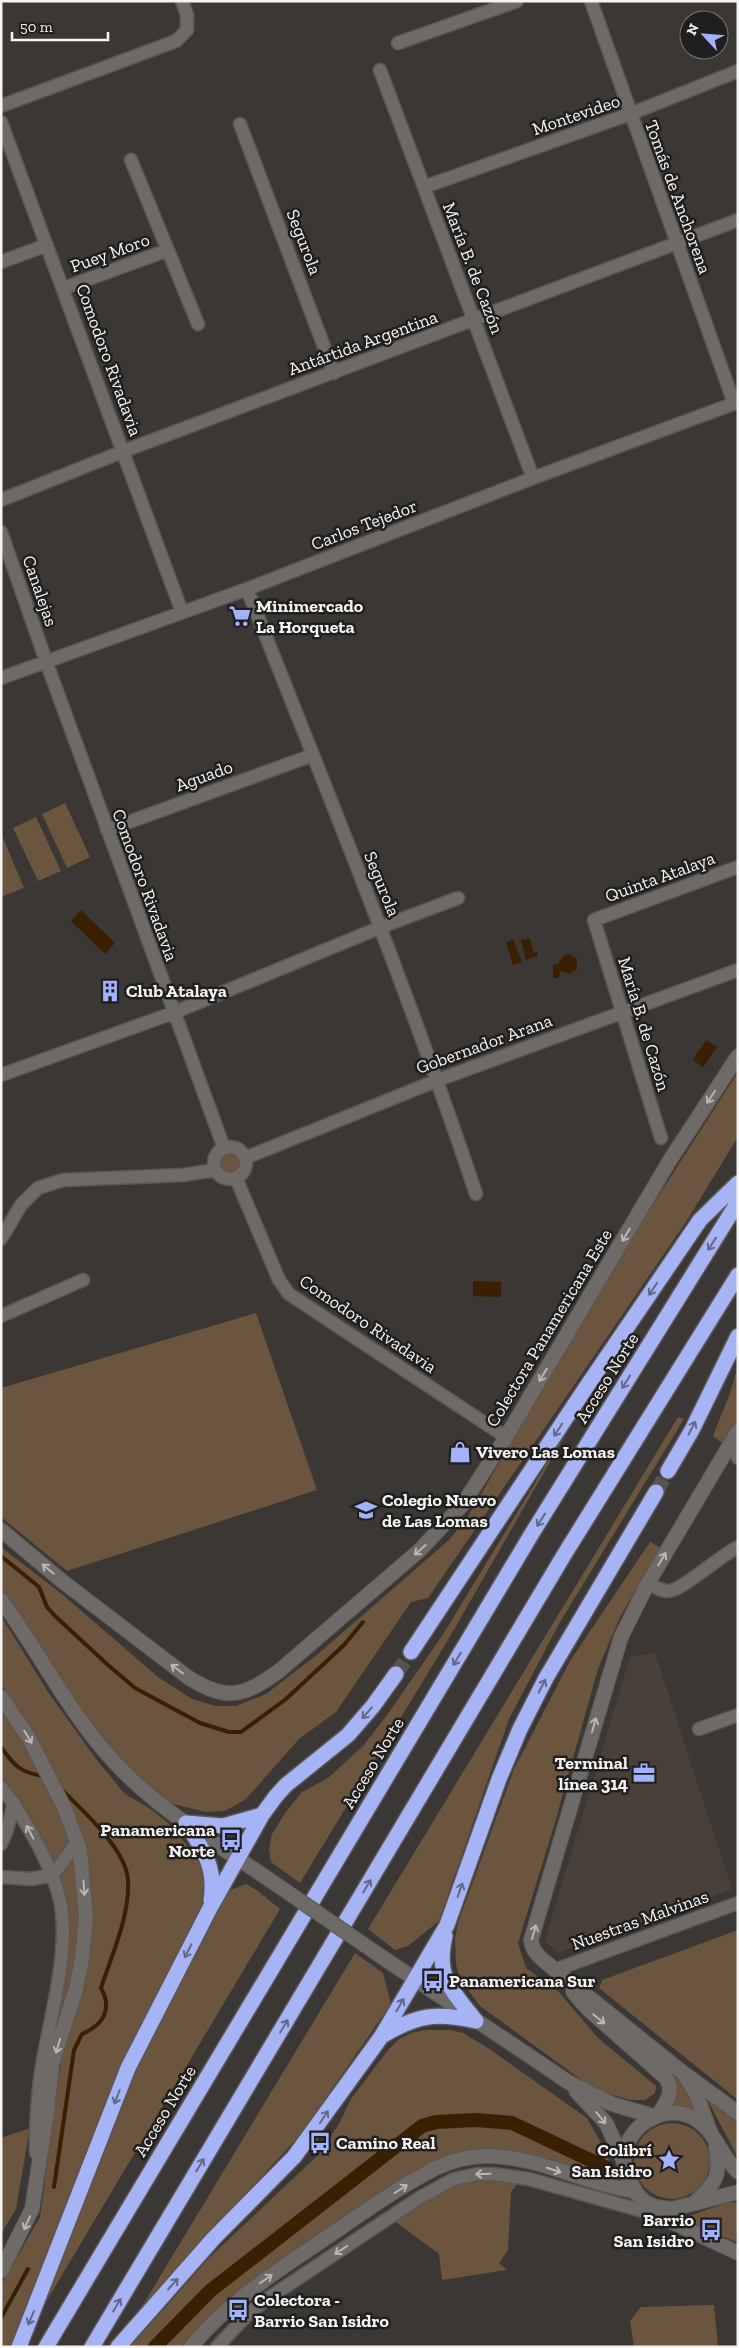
<svg xmlns="http://www.w3.org/2000/svg" width="739" height="2348" font-family="'Zilla Slab',serif">
<style>
.built{fill:#494039}
.green{fill:#6b553e}
.water{fill:#3a2001}
.lines{fill:none;stroke-linecap:round;stroke-linejoin:round}
.stream{stroke:#3a2001;stroke-width:4}
.canal{stroke:#3a2001;stroke-width:14}
.motorway-tunnel{stroke:#565350;stroke-width:15;stroke-dasharray:15 8;stroke-linecap:butt}
.minor-casing{stroke:#595654;stroke-width:15}
.tertiary-casing{stroke:#595654;stroke-width:16}
.secondary-casing{stroke:#595654;stroke-width:16}
.motorway-casing{stroke:#595654;stroke-width:18}
.minor{stroke:#6e6a67;stroke-width:12}
.tertiary{stroke:#6e6a67;stroke-width:14}
.secondary{stroke:#6e6a67;stroke-width:14}
.motorway{stroke:#a6b3f4;stroke-width:15}
.secondary-bridge-casing{stroke:#595654;stroke-width:16;stroke-linecap:butt}
.secondary-bridge{stroke:#6e6a67;stroke-width:14}
.oneway{stroke:#b9b6b3}
.oneway2{stroke:#636988}
.labels{text-anchor:middle;dominant-baseline:central;stroke-width:5;stroke-linejoin:round;paint-order:stroke}
.street-label{font-size:18px;fill:#f6f4f2;stroke:#201f1d}
.poi-label{font-size:18px;font-weight:bold;fill:#f6f4f2;stroke:#201f1d;text-anchor:start}
</style>
<rect width="100%" height="100%" fill="#3a3734"/>
<path class="built" d="M655,1653L732,1889L558,1953L545,1940L630,1657Z"/>
<path class="green" d="M65,803L90,857L67,868L42,814Z
M36,817L61,871L38,881L13,828Z
M1,833L24,888L1,897Z
M738,1072V1137L686,1222L428,1598L411,1602L336,1712L299,1739L246,1799L225,1811L205,1812L166,1802L111,1752L82,1716L1,1593V1547L63,1595L158,1677L192,1699L216,1706H236L266,1694L318,1654L450,1539L468,1516L639,1226Z
M218 1164a12 12 0 1 1 24 0a12 12 0 1 1-24 0Z
M256,1313L317,1490L67,1571L1,1517V1388Z
M738,1365V1420L724,1444L713,1436L730,1393Z
M589,1394L448,1640L300,1883L271,1862L269,1849L272,1834L285,1813L302,1792L328,1778L363,1746L387,1715L442,1636Z
M678,1417L684,1419L560,1622L509,1719L439,1921L408,1946L395,1950L368,1929Z
M650,1542L661,1548L620,1617L598,1669L554,1826L518,1943L526,1968L559,1992L598,2038L656,2086L655,2093L645,2100H631L609,2094L587,2084L480,2006L460,1979L456,1965L455,1939L458,1923L514,1769L570,1661Z
M1,1616L48,1692L96,1759L125,1794L152,1810L169,1824L201,1862L205,1877L204,1898L199,1915L120,2067L10,2347H1V2285L40,2217L61,2059L89,1925L69,1806L45,1752L1,1684Z
M1,1704C28,1743 66,1807 76,1853C82,1883 82,1918 79,1948C76,1970 69,1993 64,2015L60,2013L69,1916L59,1875L43,1840L1,1778Z
M246,1884L258,1891L280,1909L43,2307L139,2064L220,1905L228,1891Z
M738,1930V2100L599,1988L602,1980Z
M355,1953L383,1973L391,2004L300,2135L141,2308Z
M426,2030H450L463,2033L488,2048L587,2118L605,2150L610,2163L609,2172L603,2175L541,2158L482,2151L326,2230L281,2260L227,2301L181,2347H130L209,2258L319,2154L340,2122L351,2099L388,2050L398,2040L411,2033Z
M627,2035L683,2082L696,2112L681,2106H673L675,2095Z
M707,2099L738,2123V2158Z
M634 2161a38 38 0 1 1 76 0a38 38 0 1 1-76 0Z
M30,2128L16,2209L1,2234V2138Z
M474,2178L518,2183L511,2192L508,2250L499,2263L507,2270L442,2280L439,2254L393,2220L453,2183Z
M738,2202L736,2242L691,2223L688,2219L692,2215L725,2203Z
M714,2305L718,2347H634L630,2321L641,2307Z"/>
<path class="water" d="M81,910L115,943L105,954L71,921Z
M530,938L534,953L537,952L538,956L526,960L521,940Z
M513,939L522,962L513,965L506,942Z
M569,954L577,959V969L569,974L561,971L558,978H553V965L559,963L563,956Z
M706,1040L717,1047L703,1067L693,1060Z
M473,1281L501,1282V1297L473,1296Z"/>
<g class="lines">
<path class="stream" d="M1,1556L39,1587L47,1607L55,1616L108,1665L135,1688L200,1723L229,1732H241L286,1699L344,1645L363,1622
M1,1747C14,1766 21,1773 44,1776
M54,2187L74,2050L82,2034C103,2025 113,2010 101,1988C112,1954 130,1916 128,1880C126,1849 82,1810 61,1789
M1,2318L28,2269"/>
<path class="canal" d="M155,2347L210,2291L422,2126L436,2122L476,2120L512,2123L607,2168"/>
<path class="motorway-tunnel" d="M656,1492L668,1471
M396,1674L411,1652"/>
<g class="minor-casing">
<path id="minor" d="M591,1L734,403
M398,43L517,1
M380,70L533,478
M1,106L176,41L187,30V15L182,1
M1,122L182,612
M240,124L334,373
M131,160L198,324
M424,187L630,114L738,71
M1,262L47,245
M64,288L168,250
M1,500L124,451L738,220
M1,532L46,661L224,1148
M247,589C327,790 408,990 476,1194
M1,678L247,589L533,478L738,402
M107,830L313,755
M1,1075L173,1013L381,927L458,898
M661,1138L594,920L738,867
M214 1163a16 16 0 1 1 32 0a16 16 0 1 1-32 0Z
M245,1158L438,1080L738,970
M236,1178L279,1280L289,1294L506,1437
M1,1239L21,1205L38,1188L63,1180L183,1175L215,1170
M1,1316L83,1280
M730,1444L738,1458
M648,1583C653,1586 660,1590 666,1591C679,1594 720,1555 738,1547
M699,1729L738,1715
M1,1787C24,1816 58,1875 62,1912C67,1961 50,2018 42,2066C37,2096 36,2124 36,2153
M1,1844L7,1830L14,1803
M1,1877L31,1879L53,1875L77,1842
M555,1970L738,1903
M217,2347L247,2315L267,2299L419,2198L454,2179L477,2174H493L529,2179L657,2215"/>
</g>
<g class="tertiary-casing">
<path id="tertiary" d="M738,1431L648,1583L621,1637L531,1940C532,1954 545,1961 555,1970L682,2072L738,2113
M1,1530L62,1581L189,1678C228,1702 244,1696 279,1671L420,1550L463,1504L506,1437L670,1160L738,1056
M1,1697L29,1738L65,1809L80,1850L86,1918L82,1959L76,1989L52,2064L47,2113L32,2209L1,2271
M573,1992L588,2009L666,2078C675,2092 666,2102 658,2115
M686,2077L697,2096L711,2134
M656,2207L657,2215L738,2253
M191,2347C227,2303 274,2273 320,2242C358,2216 395,2189 436,2168C451,2161 470,2156 487,2156C538,2156 585,2184 635,2191"/>
</g>
<g class="secondary-casing">
<path id="secondary" d="M1,1600C39,1652 67,1709 109,1756C156,1810 220,1845 277,1885
M382,1957L568,2082L612,2104L653,2116
M576,2091L606,2123L624,2162L627,2176L637,2194L645,2202L656,2207L672,2209L738,2192
M624,2161C625,2155 625,2147 628,2142C641,2117 672,2104 697,2120C715,2132 722,2157 738,2172
M696,2201C718,2182 720,2174 716,2146"/>
</g>
<g class="motorway-casing">
<path id="motorway" d="M668,1471L692,1430L738,1336
M411,1652L585,1389L700,1220L738,1183
M186,1823C204,1851 216,1867 211,1901
M186,1823L223,1826L262,1815
M445,1936C435,1977 452,1990 476,2021
M382,2036C417,2015 435,2012 476,2021
M19,2347L128,2068L210,1908L262,1815L276,1796L286,1785L348,1735L373,1706L396,1674
M46,2347L531,1535L738,1202
M92,2347L564,1555L738,1275
M118,2347L213,2239L294,2157L381,2037L447,1925L499,1779L520,1729L546,1678L656,1492"/>
</g>
<use href="#minor" class="minor"/>
<use href="#tertiary" class="tertiary"/>
<use href="#secondary" class="secondary"/>
<use href="#motorway" class="motorway"/>
<g class="secondary-bridge-casing">
<path id="secondary-bridge" d="M277,1885L382,1957"/>
</g>
<use href="#secondary-bridge" class="secondary-bridge"/>
</g>
<defs><path id="oneway-shaft" d="M-6 0H5M1.5-3L5.5 0L1.5 3" fill="none" stroke-width="1.6" stroke-linecap="round" stroke-linejoin="round" transform="scale(1.25)"/></defs>
<g class="oneway">
<use href="#oneway-shaft" transform="translate(711 1097) rotate(123)"/>
<use href="#oneway-shaft" transform="translate(626 1235) rotate(121)"/>
<use href="#oneway-shaft" transform="translate(543 1375) rotate(121)"/>
<use href="#oneway-shaft" transform="translate(420 1550) rotate(138)"/>
<use href="#oneway-shaft" transform="translate(662 1559) rotate(-59)"/>
<use href="#oneway-shaft" transform="translate(48 1569) rotate(-140)"/>
<use href="#oneway-shaft" transform="translate(177 1669) rotate(-143)"/>
<use href="#oneway-shaft" transform="translate(594 1725) rotate(-74)"/>
<use href="#oneway-shaft" transform="translate(28 1737) rotate(59)"/>
<use href="#oneway-shaft" transform="translate(30 1832) rotate(-118)"/>
<use href="#oneway-shaft" transform="translate(84 1888) rotate(86)"/>
<use href="#oneway-shaft" transform="translate(534 1932) rotate(-74)"/>
<use href="#oneway-shaft" transform="translate(599 2019) rotate(40)"/>
<use href="#oneway-shaft" transform="translate(58 2046) rotate(107)"/>
<use href="#oneway-shaft" transform="translate(601 2118) rotate(51)"/>
<use href="#oneway-shaft" transform="translate(554 2170) rotate(18)"/>
<use href="#oneway-shaft" transform="translate(483 2174) rotate(178)"/>
<use href="#oneway-shaft" transform="translate(401 2189) rotate(-32)"/>
<use href="#oneway-shaft" transform="translate(27 2223) rotate(114)"/>
<use href="#oneway-shaft" transform="translate(341 2250) rotate(146)"/>
<use href="#oneway-shaft" transform="translate(266 2279) rotate(-35)"/>
</g>
<g class="oneway2">
<use href="#oneway-shaft" transform="translate(712 1244) rotate(122)"/>
<use href="#oneway-shaft" transform="translate(653 1289) rotate(124)"/>
<use href="#oneway-shaft" transform="translate(626 1382) rotate(122)"/>
<use href="#oneway-shaft" transform="translate(692 1428) rotate(-62)"/>
<use href="#oneway-shaft" transform="translate(558 1430) rotate(123)"/>
<use href="#oneway-shaft" transform="translate(541 1520) rotate(122)"/>
<use href="#oneway-shaft" transform="translate(457 1659) rotate(121)"/>
<use href="#oneway-shaft" transform="translate(542 1686) rotate(-63)"/>
<use href="#oneway-shaft" transform="translate(367 1713) rotate(131)"/>
<use href="#oneway-shaft" transform="translate(367 1886) rotate(-59)"/>
<use href="#oneway-shaft" transform="translate(460 1890) rotate(-71)"/>
<use href="#oneway-shaft" transform="translate(188 1951) rotate(117)"/>
<use href="#oneway-shaft" transform="translate(400 2005) rotate(-60)"/>
<use href="#oneway-shaft" transform="translate(284 2026) rotate(-59)"/>
<use href="#oneway-shaft" transform="translate(117 2097) rotate(111)"/>
<use href="#oneway-shaft" transform="translate(324 2117) rotate(-56)"/>
<use href="#oneway-shaft" transform="translate(200 2165) rotate(-59)"/>
<use href="#oneway-shaft" transform="translate(173 2284) rotate(-48)"/>
<use href="#oneway-shaft" transform="translate(117 2305) rotate(-59)"/>
<use href="#oneway-shaft" transform="translate(31 2318) rotate(113)"/>
</g>
<defs>
<g id="supermarket-bare" transform="scale(1.725)"><path d="M-6-5.5h2.5l.6 2H6L4.5 2H-2.5L-4.4-4H-6ZM-1.5 3.2a1.3 1.3 0 1 0 .1 0ZM3 3.2a1.3 1.3 0 1 0 .1 0Z" fill="#a3b2fd" stroke="#201f1d" stroke-width="2.5" paint-order="stroke"/></g>
<g id="building-bare" transform="scale(1.725)"><path d="M-4-6H4V6H1V3H-1V6H-4ZM-2.5-4.3h1.7v1.8h-1.7ZM.8-4.3h1.7v1.8H.8ZM-2.5-1h1.7V.8h-1.7ZM.8-1h1.7V.8H.8Z" fill="#a3b2fd" stroke="#201f1d" stroke-width="2.5" paint-order="stroke"/></g>
<g id="shop-bare" transform="scale(1.725)"><path d="M-5-2.5h2.3a2.7 3.5 0 0 1 5.4 0H5L5.5 6h-11ZM-1.5-2.5h3a1.5 2.3 0 0 0-3 0Z" fill="#a3b2fd" stroke="#201f1d" stroke-width="2.5" paint-order="stroke"/></g>
<g id="school-bare" transform="scale(1.725)"><path d="M0-5L7-2L0 1L-7-2ZM-4 1L0 2.5L4 1V4Q0 6-4 4Z" fill="#a3b2fd" stroke="#201f1d" stroke-width="2.5" paint-order="stroke"/></g>
<g id="office-bare" transform="scale(1.725)"><path d="M-6-3h4V-5.5h4V-3h4V5H-6ZM-1-4.5V-3h2v-1.5ZM-6 0V1H6V0Z" fill="#a3b2fd" stroke="#201f1d" stroke-width="2.5" paint-order="stroke"/></g>
<g id="bus-bare" transform="scale(1.725)"><path d="M-5-6H5V4H4V6H2V4H-2V6H-4V4H-5ZM-3.5-4V0h7V-4ZM-3.5 1.2v1.5H-2V1.2ZM2 1.2v1.5H3.5V1.2Z" fill="#a3b2fd" stroke="#201f1d" stroke-width="2.5" paint-order="stroke"/></g>
<g id="sight-bare" transform="scale(1.725)"><path d="M0-6L1.8-2.2L6-1.7L2.9 1.2L3.7 5.4L0 3.3L-3.7 5.4L-2.9 1.2L-6-1.7L-1.8-2.2Z" fill="#a3b2fd" stroke="#201f1d" stroke-width="2.5" paint-order="stroke"/></g>
</defs>
<g fill-rule="evenodd">
<use href="#supermarket-bare" x="240" y="616"/>
<use href="#building-bare" x="110" y="991"/>
<use href="#shop-bare" x="460" y="1452"/>
<use href="#school-bare" x="366" y="1510"/>
<use href="#office-bare" x="644" y="1773"/>
<use href="#bus-bare" x="231" y="1840"/>
<use href="#bus-bare" x="433" y="1981"/>
<use href="#bus-bare" x="320" y="2143"/>
<use href="#sight-bare" x="669" y="2160"/>
<use href="#bus-bare" x="711" y="2230"/>
<use href="#bus-bare" x="238" y="2310"/>
</g>
<g class="labels">
<g class="street-label">
<text transform="translate(576 115) rotate(-19)">Montevideo</text>
<text transform="translate(678 197) rotate(70)">Tomás de Anchorena</text>
<text transform="translate(304 242) rotate(69)">Segurola</text>
<text transform="translate(110 253) rotate(-20)">Puey Moro</text>
<text transform="translate(473 268) rotate(69)">María B. de Cazón</text>
<text transform="translate(363 343) rotate(-20)">Antártida Argentina</text>
<text transform="translate(109 360) rotate(70)">Comodoro Rivadavia</text>
<text transform="translate(364 525) rotate(-21)">Carlos Tejedor</text>
<text transform="translate(40 591) rotate(71)">Canalejas</text>
<text transform="translate(204 776) rotate(-20)">Aguado</text>
<text transform="translate(660 877) rotate(-20)">Quinta Atalaya</text>
<text transform="translate(382 884) rotate(68)">Segurola</text>
<text transform="translate(145 885) rotate(70)">Comodoro Rivadavia</text>
<text transform="translate(644 1024) rotate(73)">María B. de Cazón</text>
<text transform="translate(484 1044) rotate(-20)">Gobernador Arana</text>
<text transform="translate(368 1324) rotate(34)">Comodoro Rivadavia</text>
<text transform="translate(549 1328) rotate(-59)">Colectora Panamericana Este</text>
<text transform="translate(607 1378) rotate(-58)">Acceso Norte</text>
<text transform="translate(373 1763) rotate(-59)">Acceso Norte</text>
<text transform="translate(640 1920) rotate(-20)">Nuestras Malvinas</text>
<text transform="translate(165 2111) rotate(-59)">Acceso Norte</text>
</g>
<g class="poi-label">
<text x="256" y="606">Minimercado<tspan x="256" dy="21">La Horqueta</tspan></text>
<text x="126" y="991">Club Atalaya</text>
<text x="476" y="1452">Vivero Las Lomas</text>
<text x="382" y="1500">Colegio Nuevo<tspan x="382" dy="21">de Las Lomas</tspan></text>
<text x="628" y="1763" text-anchor="end">Terminal<tspan x="628" dy="21">línea 314</tspan></text>
<text x="215" y="1830" text-anchor="end">Panamericana<tspan x="215" dy="21">Norte</tspan></text>
<text x="449" y="1981">Panamericana Sur</text>
<text x="336" y="2143">Camino Real</text>
<text x="652" y="2150" text-anchor="end">Colibrí<tspan x="652" dy="21">San Isidro</tspan></text>
<text x="694" y="2220" text-anchor="end">Barrio<tspan x="694" dy="21">San Isidro</tspan></text>
<text x="254" y="2300">Colectora -<tspan x="254" dy="21">Barrio San Isidro</tspan></text>
</g>
</g>
<rect width="739" height="2348" fill="none" stroke="#f6f4f2" stroke-width="5"/>
<g transform="translate(704 35) rotate(296)"><circle r="24" fill="#201f1d" stroke="#767472"/>
<path d="M0-4L9 19L0 12L-9 19Z" fill="#a3b2fd"/>
<text y="-8" font-size="14" font-weight="bold" text-anchor="middle" fill="#f6f4f2">N</text>
</g>
<path d="M12 32v8h96v-8" fill="none" stroke="#f6f4f2" stroke-width="2.5"/>
<text x="20" y="32" font-size="15" fill="#f6f4f2" stroke="#201f1d" stroke-width="4" paint-order="stroke">50 m</text>
</svg>
